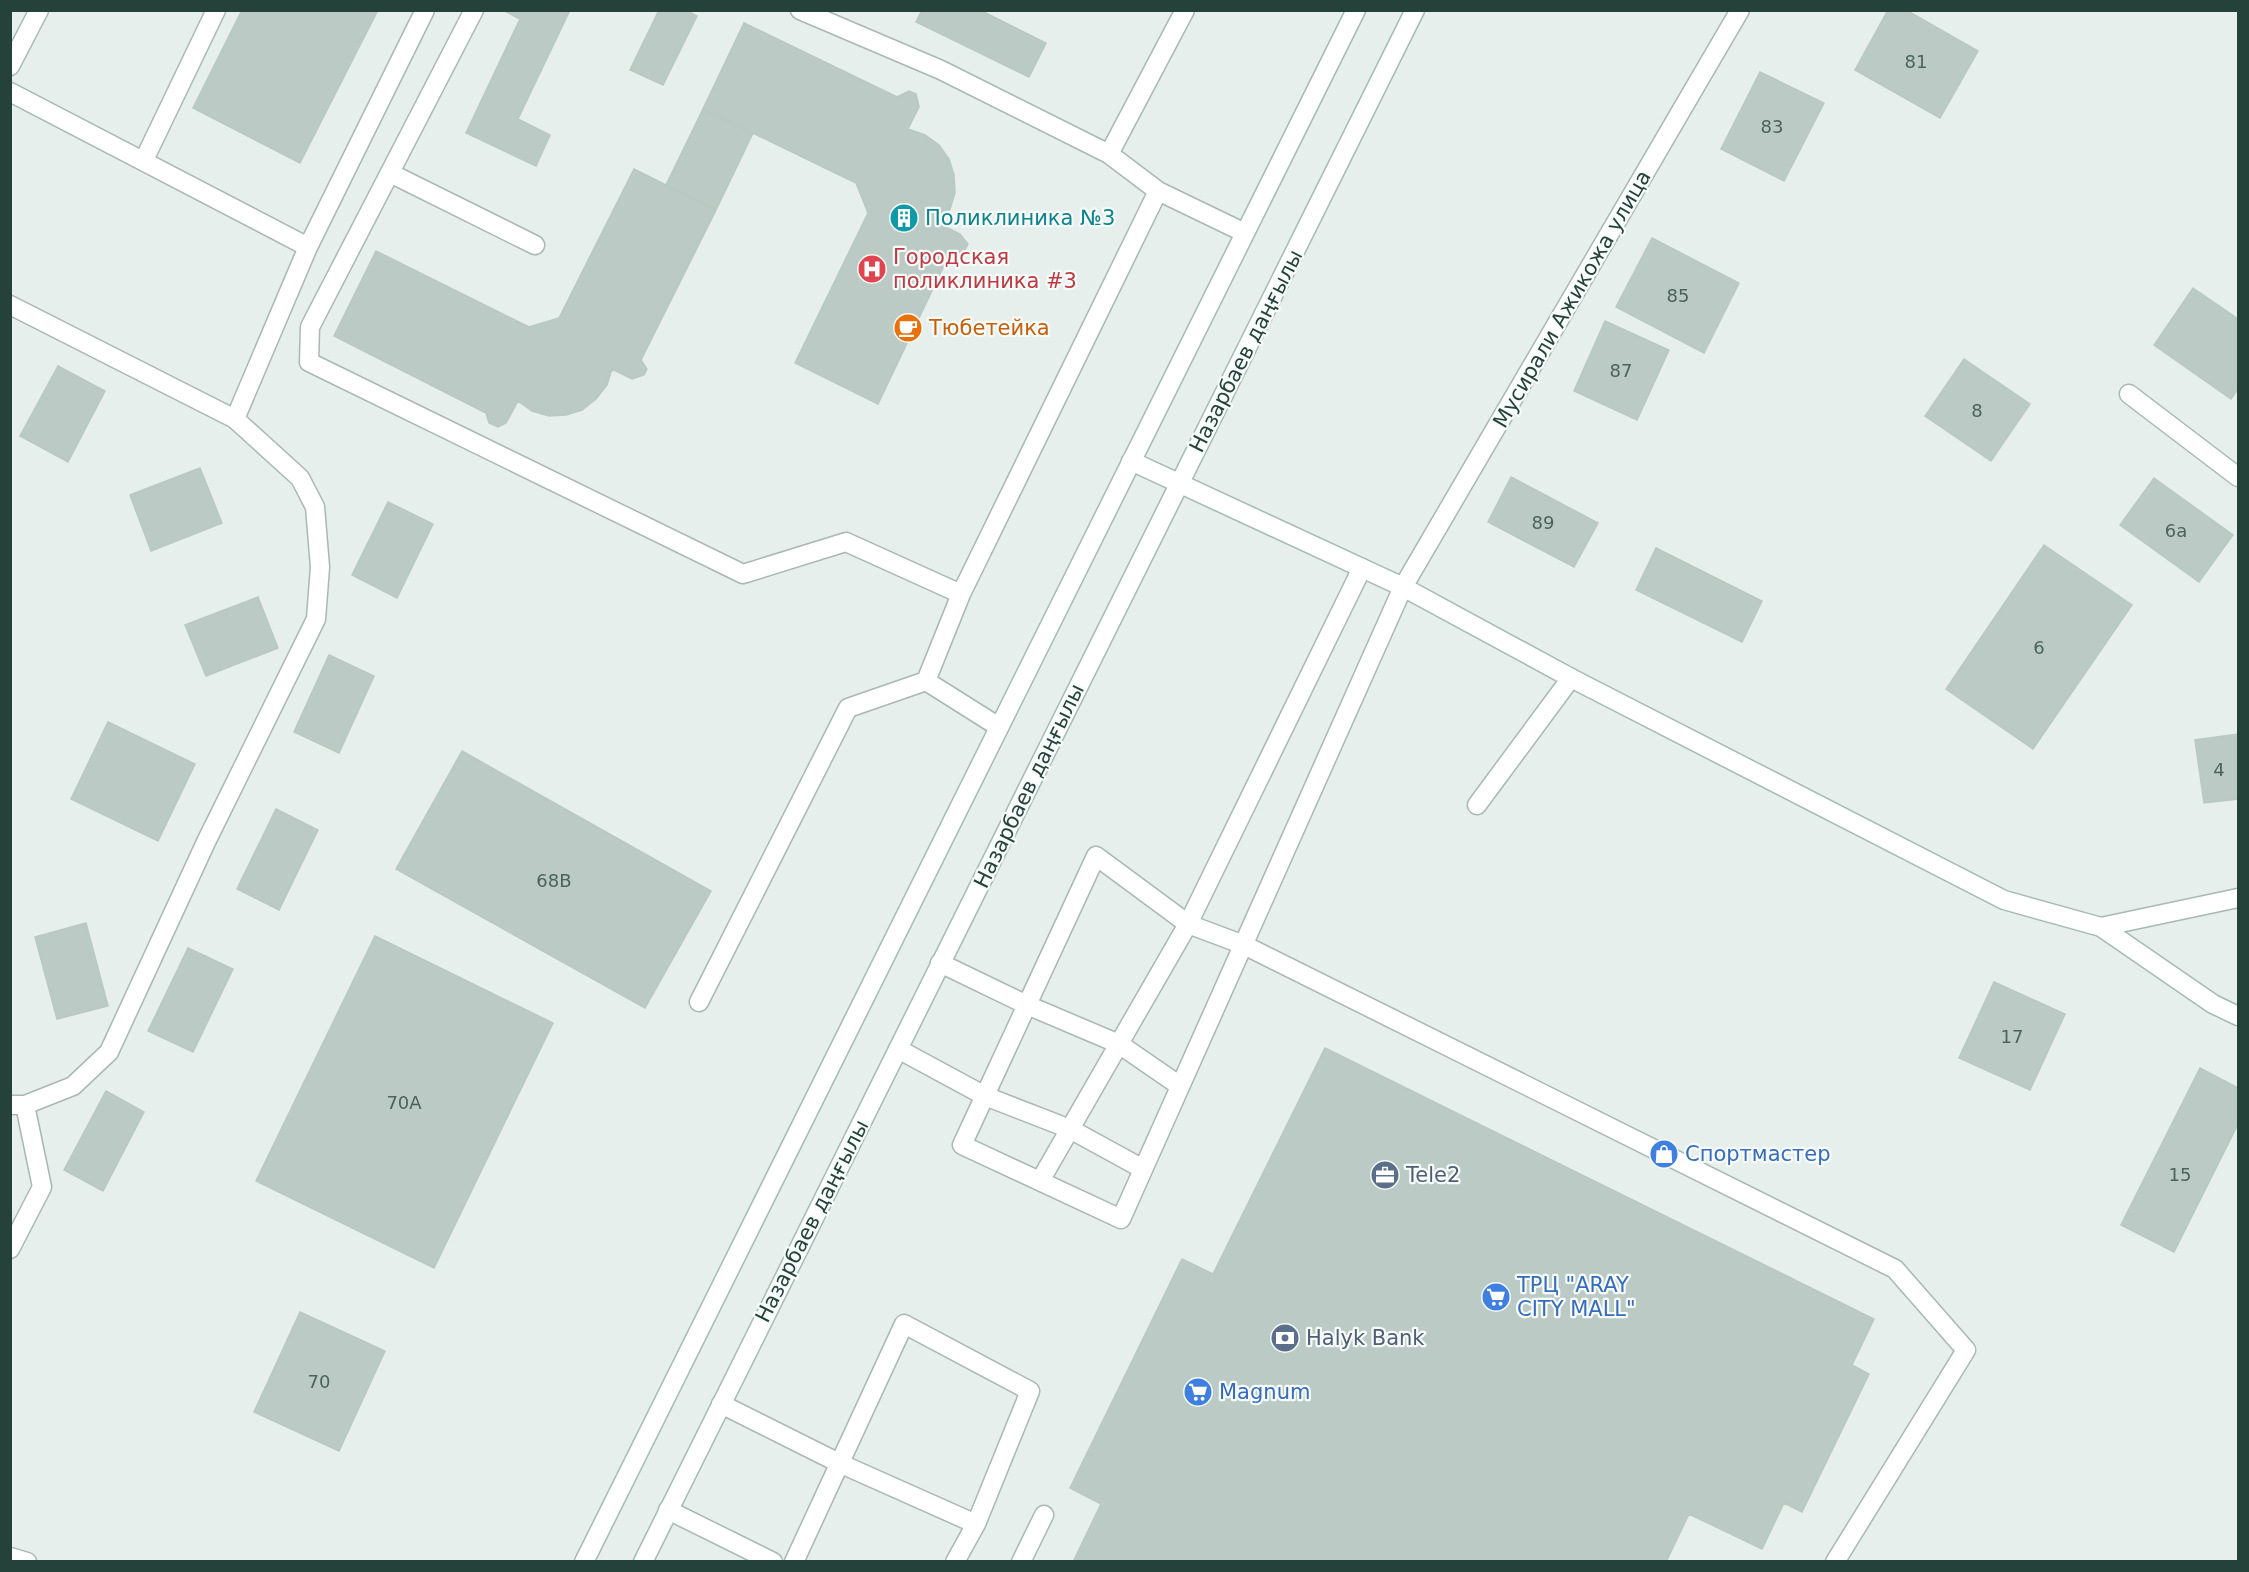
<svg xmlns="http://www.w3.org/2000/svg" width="2249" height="1572" font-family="'DejaVu Sans',sans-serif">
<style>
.building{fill:#bbcac4;stroke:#b8c9c2;stroke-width:1.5}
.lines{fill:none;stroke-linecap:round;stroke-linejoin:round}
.lane-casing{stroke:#a8b8b2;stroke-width:21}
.street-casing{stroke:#a8b8b2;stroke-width:21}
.secondary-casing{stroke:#a4bbb3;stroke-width:21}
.lane{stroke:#fff;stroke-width:18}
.street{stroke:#fff;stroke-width:18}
.secondary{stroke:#fff;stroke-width:18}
.labels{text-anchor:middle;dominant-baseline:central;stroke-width:4.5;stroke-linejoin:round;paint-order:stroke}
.number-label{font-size:18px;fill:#4a645c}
.culture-label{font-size:21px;fill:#0d838f;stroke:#f7fbf9;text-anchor:start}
.health-label{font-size:21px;fill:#be3a42;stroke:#f7fbf9;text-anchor:start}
.street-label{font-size:21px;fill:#24423a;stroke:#f7fbf9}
.food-label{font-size:21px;fill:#c56008;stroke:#f7fbf9;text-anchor:start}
.shop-label{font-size:21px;fill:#366cbe;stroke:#f7fbf9;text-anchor:start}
.service-label{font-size:21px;fill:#4e5e75;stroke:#f7fbf9;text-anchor:start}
</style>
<rect width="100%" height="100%" fill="#e6efeb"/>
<path class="building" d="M242,10H378L300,163L193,108Z
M503,10H570L518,119L550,135L536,166L466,133L520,19Z
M659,10H686L697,16L663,85L630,70Z
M922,10H980L1046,43L1029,77L916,22Z
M1888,10H1906L1978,51L1940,118L1855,70Z
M744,23L897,97L909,91L916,94L919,107L908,129L925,135L939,145L949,159L954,175L955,193L950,209L940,224L960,234L968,244L963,253H950L878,404L795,363L868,213L856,183L703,109Z
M1760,72L1824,103L1784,181L1721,149Z
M703,109L753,133L716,210L666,185Z
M634,169L716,210L641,360L647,369L644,375L632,379L612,369L607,385L596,399L582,410L566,415L549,416L532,411L518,401L506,423L498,427L489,423L486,413L334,336L376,251L529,327L559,318Z
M1652,238L1739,283L1704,353L1616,307Z
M2193,288L2238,319V389L2231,399L2154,345Z
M1605,321L1669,350L1637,420L1574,391Z
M1964,359L2030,404L1991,461L1925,416Z
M58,366L105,391L68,462L20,436Z
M200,468L222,523L151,551L130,495Z
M1511,477L1598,523L1574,567L1488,522Z
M2154,478L2233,535L2199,582L2120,525Z
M388,502L433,524L397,598L352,575Z
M2044,545L2132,605L2033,749L1946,689Z
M1656,548L1762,601L1742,642L1636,590Z
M258,597L278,648L206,676L185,625Z
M329,655L374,676L339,753L294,732Z
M108,722L195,764L158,841L71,799Z
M2238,734V799L2204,803L2195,740Z
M462,751L711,891L645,1008L396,869Z
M276,809L318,830L279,910L237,889Z
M86,923L108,1006L57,1019L35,937Z
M375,936L553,1023L434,1268L256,1181Z
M188,948L233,969L193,1052L148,1031Z
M1994,982L2065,1014L2030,1090L1959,1058Z
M1325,1048L1874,1319L1852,1365L1869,1374L1802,1512L1784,1503L1762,1549L1689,1514L1666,1562H1073L1101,1504L1070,1488L1182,1259L1213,1274Z
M2200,1068L2238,1088V1124L2174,1252L2121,1225Z
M106,1091L144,1112L103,1191L64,1170Z
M300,1312L385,1351L339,1451L254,1412Z"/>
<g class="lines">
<g class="lane-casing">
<path id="lane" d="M474,10L310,327L309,362L743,574L846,542L961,594
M800,10L941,70L1109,154L1158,191
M10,66L39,10
M10,92L308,247
M1109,154L1185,10
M144,160L216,10
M390,173L535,245
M10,305L235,419L300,478L315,507L320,567L316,619L206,842L109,1052L73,1086L25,1105H10
M2129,394L2238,477
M235,419L308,247L425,10
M1362,568L1188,924L1096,856L962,1145L1121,1219L1403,587
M926,681L961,594L1158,191L1243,232
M1477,805L1571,678
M940,963L1027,1005L1119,1044L1180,1086
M699,1002L848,708L926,681L999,727
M898,1049L985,1096L1070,1129L1143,1169
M1040,1181L1188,924L1244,945L1895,1269L1966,1350L1835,1562
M10,1249L42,1187L25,1105
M721,1404L839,1463L976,1524
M668,1510L773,1562
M794,1562L904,1324L1030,1391L976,1524L955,1562
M1021,1562L1044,1515"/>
</g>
<g class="street-casing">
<path id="street" d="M1403,587L1740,10
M2101,927L2238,898"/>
</g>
<g class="secondary-casing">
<path id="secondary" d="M1131,461L1403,587L1571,678L2004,900L2101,927L2213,1004L2238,1016
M10,1557L27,1562
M584,1562L1356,10
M643,1562L1415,10"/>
</g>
<use href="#lane" class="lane"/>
<use href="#street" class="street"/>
<use href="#secondary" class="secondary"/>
</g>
<defs>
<g id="building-disc" transform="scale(1.5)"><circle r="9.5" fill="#0f9aa8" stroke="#f7fbf9"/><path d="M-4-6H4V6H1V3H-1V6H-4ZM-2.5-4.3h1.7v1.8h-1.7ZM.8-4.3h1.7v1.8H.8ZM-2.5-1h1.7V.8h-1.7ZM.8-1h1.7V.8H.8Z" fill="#fff"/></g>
<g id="hospital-disc" transform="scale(1.5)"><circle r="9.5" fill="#e0444e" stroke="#f7fbf9"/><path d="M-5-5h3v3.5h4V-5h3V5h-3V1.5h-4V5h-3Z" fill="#fff"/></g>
<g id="cafe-disc" transform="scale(1.5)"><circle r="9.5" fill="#e8710a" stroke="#f7fbf9"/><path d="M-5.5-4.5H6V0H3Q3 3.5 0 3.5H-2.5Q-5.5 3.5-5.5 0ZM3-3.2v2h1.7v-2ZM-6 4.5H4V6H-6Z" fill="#fff"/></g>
<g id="shop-disc" transform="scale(1.5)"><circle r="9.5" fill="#3f7fe0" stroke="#f7fbf9"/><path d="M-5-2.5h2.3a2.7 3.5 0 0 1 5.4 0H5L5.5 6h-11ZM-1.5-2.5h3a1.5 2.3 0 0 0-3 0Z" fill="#fff"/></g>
<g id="office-disc" transform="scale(1.5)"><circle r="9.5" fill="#5c6f8a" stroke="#f7fbf9"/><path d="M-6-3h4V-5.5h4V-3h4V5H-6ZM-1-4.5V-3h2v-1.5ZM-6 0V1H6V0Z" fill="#fff"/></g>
<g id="supermarket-disc" transform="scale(1.5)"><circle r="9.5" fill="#3f7fe0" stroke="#f7fbf9"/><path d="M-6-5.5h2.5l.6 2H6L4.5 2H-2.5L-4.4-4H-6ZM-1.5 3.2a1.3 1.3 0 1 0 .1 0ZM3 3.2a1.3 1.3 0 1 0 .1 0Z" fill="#fff"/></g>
<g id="bank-disc" transform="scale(1.5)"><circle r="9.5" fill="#5c6f8a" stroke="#f7fbf9"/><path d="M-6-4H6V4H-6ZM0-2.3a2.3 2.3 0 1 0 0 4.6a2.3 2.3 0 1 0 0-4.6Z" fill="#fff"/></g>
</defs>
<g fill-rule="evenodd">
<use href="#building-disc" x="904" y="218"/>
<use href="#hospital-disc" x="872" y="269"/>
<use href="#cafe-disc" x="908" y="328"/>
<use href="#shop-disc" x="1664" y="1154"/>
<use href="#office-disc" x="1385" y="1175"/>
<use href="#supermarket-disc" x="1496" y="1297"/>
<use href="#bank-disc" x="1285" y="1338"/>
<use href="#supermarket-disc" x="1198" y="1392"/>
</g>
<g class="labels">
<g class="number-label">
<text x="1916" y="61">81</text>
<text x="1772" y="126">83</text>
<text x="1678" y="295">85</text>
<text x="1621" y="370">87</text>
<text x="1977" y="410">8</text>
<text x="1543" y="522">89</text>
<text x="2176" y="530">6а</text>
<text x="2039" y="647">6</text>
<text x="2219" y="769">4</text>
<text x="554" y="880">68В</text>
<text x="2012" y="1036">17</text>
<text x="404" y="1102">70А</text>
<text x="2180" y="1174">15</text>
<text x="319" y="1381">70</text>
</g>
<g class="culture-label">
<text x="925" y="218">Поликлиника №3</text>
</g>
<g class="health-label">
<text x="893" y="257">Городская<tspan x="893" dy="24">поликлиника #3</tspan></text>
</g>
<g class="street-label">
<text transform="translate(1572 299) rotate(-60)">Мусирали Ажикожа улица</text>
<text transform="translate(1246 351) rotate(-63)">Назарбаев даңғылы</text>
<text transform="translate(1029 786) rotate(-64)">Назарбаев даңғылы</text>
<text transform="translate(812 1221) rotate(-63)">Назарбаев даңғылы</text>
</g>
<g class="food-label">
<text x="929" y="328">Тюбетейка</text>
</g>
<g class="shop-label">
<text x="1685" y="1154">Спортмастер</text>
<text x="1517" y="1285">ТРЦ "ARAY<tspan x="1517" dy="24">CITY MALL"</tspan></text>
<text x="1219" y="1392">Magnum</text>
</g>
<g class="service-label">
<text x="1406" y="1175">Tele2</text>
<text x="1306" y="1338">Halyk Bank</text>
</g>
</g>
<rect width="2249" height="1572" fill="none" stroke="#24423a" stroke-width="24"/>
</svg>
